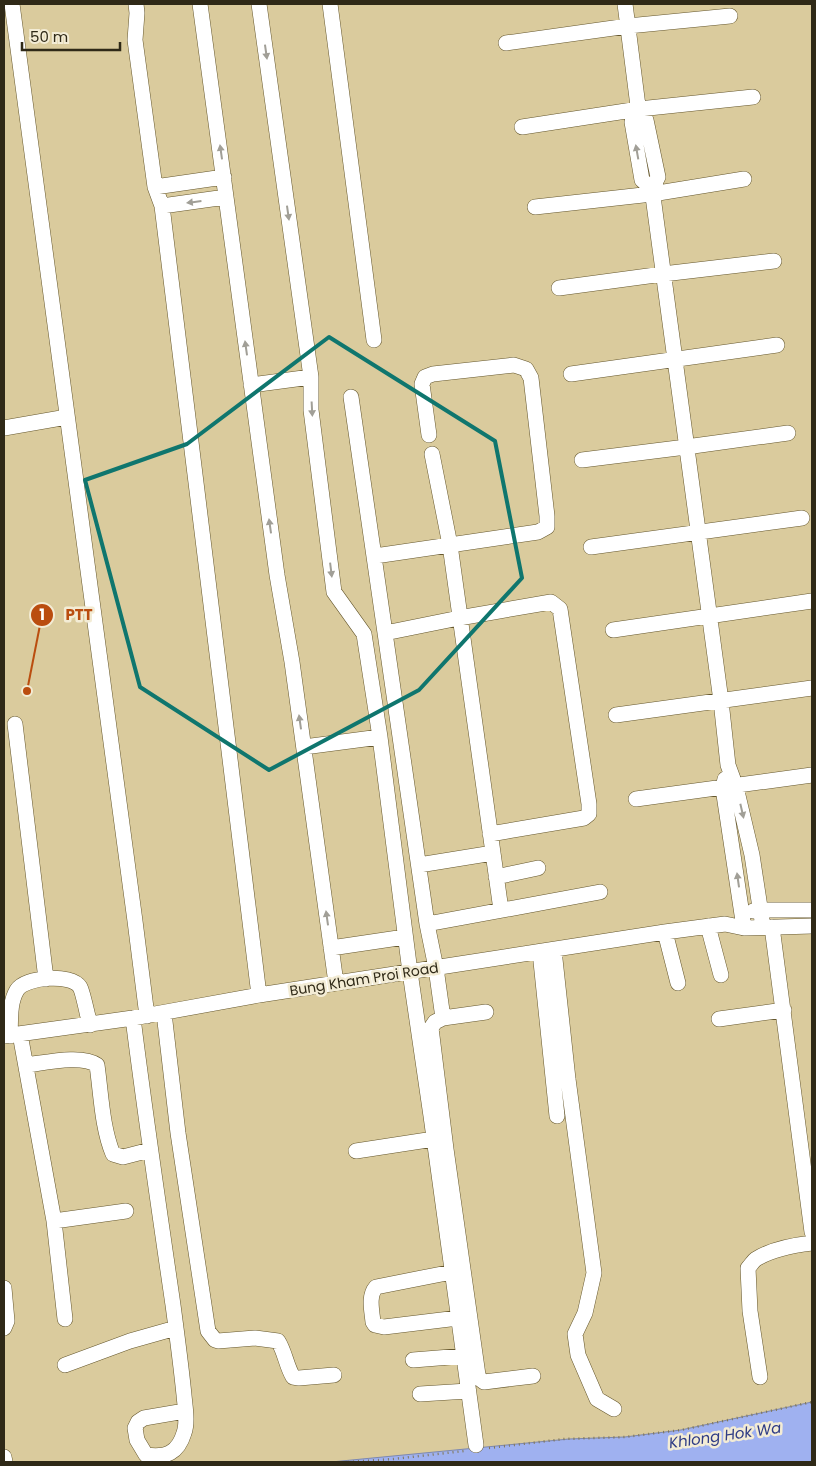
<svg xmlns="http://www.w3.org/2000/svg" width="816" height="1466" font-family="Poppins,sans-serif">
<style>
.water{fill:#9fb1f0;stroke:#7d88af}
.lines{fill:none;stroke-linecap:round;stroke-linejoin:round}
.minor-casing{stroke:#65572d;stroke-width:16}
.path{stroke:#7f7556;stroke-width:2.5;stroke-dasharray:1 4;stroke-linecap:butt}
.minor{stroke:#fff;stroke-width:15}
.oneway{fill:#a19f97}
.marked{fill:none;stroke:#0f766e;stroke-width:4;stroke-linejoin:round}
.labels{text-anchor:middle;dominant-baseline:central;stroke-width:5;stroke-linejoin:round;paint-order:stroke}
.street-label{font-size:14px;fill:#2f2917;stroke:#f3ecd5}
.water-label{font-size:15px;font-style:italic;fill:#2f3c85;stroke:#f3ecd5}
.leader{fill:none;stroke:#ba4d0f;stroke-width:2}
.callout-dot{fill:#ba4d0f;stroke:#f3ecd5;stroke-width:2}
.mark-label{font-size:15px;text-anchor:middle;font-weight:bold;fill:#fff}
.callout-label{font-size:15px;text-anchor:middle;font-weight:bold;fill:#ba4d0f;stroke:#f3ecd5;stroke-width:5;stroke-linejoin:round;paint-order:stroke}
</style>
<rect width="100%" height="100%" fill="#dacb9d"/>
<path class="water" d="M812,1402V1462H331L569,1439L625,1437L681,1430Z"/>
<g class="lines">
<g class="minor-casing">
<path id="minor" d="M12,4L135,921L147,1016
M136,4L137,13L135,40L155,187L162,206L259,995
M200,4L277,575L292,662L336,983
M259,4L311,377V410L334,592L364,634L380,737L410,972L431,1116L476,1445
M330,4L374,340
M625,4L639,114L646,120L658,177L652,189L721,701L728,765L736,787L752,855L763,927
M506,43L628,26L730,16
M639,114L632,122L642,180L652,189
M522,127L639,109L753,97
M155,187L224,177
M162,206L226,197
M535,207L652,194L744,179
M559,288L663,274L774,261
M571,374L777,345
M251,385L311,377
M351,397L427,924L436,968L443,1018L435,1022L431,1028L446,1149L478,1375L480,1379L484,1382L533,1376
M4,428L67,417
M432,454L450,545L501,910
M582,460L686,447L788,433
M591,547L802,518
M375,556L538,532L547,527V516L531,378L526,369L514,365L433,374L425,377L422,384L429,435
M613,630L812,601
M385,633L459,618L551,602L560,609L589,804V814L584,818L490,834
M616,715L812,688
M15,724L46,979
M304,747L380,737
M725,779L723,788L744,928
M636,799L812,775
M419,865L493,853
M496,877L538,868
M753,911L761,910H812
M427,924L600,892
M708,926L721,975
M772,927L812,1232
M665,932L678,983
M331,948L405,937
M554,950L568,1079L594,1273L585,1313L575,1334L578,1355L597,1399L614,1409
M540,952L557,1116
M164,1013L178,1133L208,1331L215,1340L218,1341L255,1338L278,1341C285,1352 286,1365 293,1377L299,1378L334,1375
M133,1018C145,1114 159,1209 173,1305C177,1335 181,1365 184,1395C185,1407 188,1422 184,1433C178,1453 166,1458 146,1455L137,1440L135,1428L138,1422L144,1418L185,1411
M443,1018L486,1012
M719,1019L784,1010
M20,1034L54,1221L65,1319
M4,1036L133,1018L259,995L665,932L725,924L744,928L812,926
M10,1036C11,1021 9,1003 17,990C25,977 71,973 80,987C83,992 88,1018 90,1025
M26,1065C44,1063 82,1054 97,1065C101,1093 102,1128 113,1154L123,1157L150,1150
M356,1151L434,1139
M54,1221L126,1211
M452,1272L376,1287C368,1296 372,1311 373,1322L375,1325L384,1327L458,1318
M4,1328L7,1321L4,1288
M413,1360L463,1356
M65,1365L130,1341L176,1328
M760,1377L750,1311L748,1268C751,1265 753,1261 756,1259C772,1249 795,1245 812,1243
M420,1394L468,1391
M4,1457L5,1462"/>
</g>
<path class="path" d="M489,1448L564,1439L625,1437L681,1430L812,1402
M348,1462L393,1459L464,1451"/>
<use href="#minor" class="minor"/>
</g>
<defs><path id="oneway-solid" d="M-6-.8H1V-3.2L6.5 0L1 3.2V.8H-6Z" transform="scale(1.25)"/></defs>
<g class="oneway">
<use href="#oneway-solid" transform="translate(266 52) rotate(82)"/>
<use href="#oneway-solid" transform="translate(221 152) rotate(-98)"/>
<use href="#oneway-solid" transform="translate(637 152) rotate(-100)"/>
<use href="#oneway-solid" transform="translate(194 202) rotate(173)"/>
<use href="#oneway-solid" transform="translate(288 213) rotate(82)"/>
<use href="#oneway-solid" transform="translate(246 348) rotate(-98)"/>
<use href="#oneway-solid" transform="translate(312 409) rotate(87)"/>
<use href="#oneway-solid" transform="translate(270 526) rotate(-98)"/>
<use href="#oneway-solid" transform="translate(331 570) rotate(83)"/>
<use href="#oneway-solid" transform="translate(300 722) rotate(-98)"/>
<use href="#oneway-solid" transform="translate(742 811) rotate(77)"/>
<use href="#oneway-solid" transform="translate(738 880) rotate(-98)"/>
<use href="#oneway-solid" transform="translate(327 918) rotate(-98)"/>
</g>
<path class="marked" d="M329,337L495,441L522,578L419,690L269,770L140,687L85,480L187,444Z"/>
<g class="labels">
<g class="street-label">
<text transform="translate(364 979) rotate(-9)">Bung Kham Proi Road</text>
</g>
<g class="water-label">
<text transform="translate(725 1435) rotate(-8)">Khlong Hok Wa</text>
</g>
</g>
<path class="leader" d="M27 691L42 615"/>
<g class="callout-dot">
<circle cx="27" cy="691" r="5"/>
<circle cx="42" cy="615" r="12"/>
</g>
<g class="mark-label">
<text x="42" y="620">1</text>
</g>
<g class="callout-label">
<text x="79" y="620">PTT</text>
</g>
<rect width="816" height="1466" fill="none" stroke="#2f2917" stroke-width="10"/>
<path d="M22 42v8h98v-8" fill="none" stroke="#2f2917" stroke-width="2.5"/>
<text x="30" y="42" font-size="15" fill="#2f2917" stroke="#f3ecd5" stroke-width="4" paint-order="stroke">50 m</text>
</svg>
